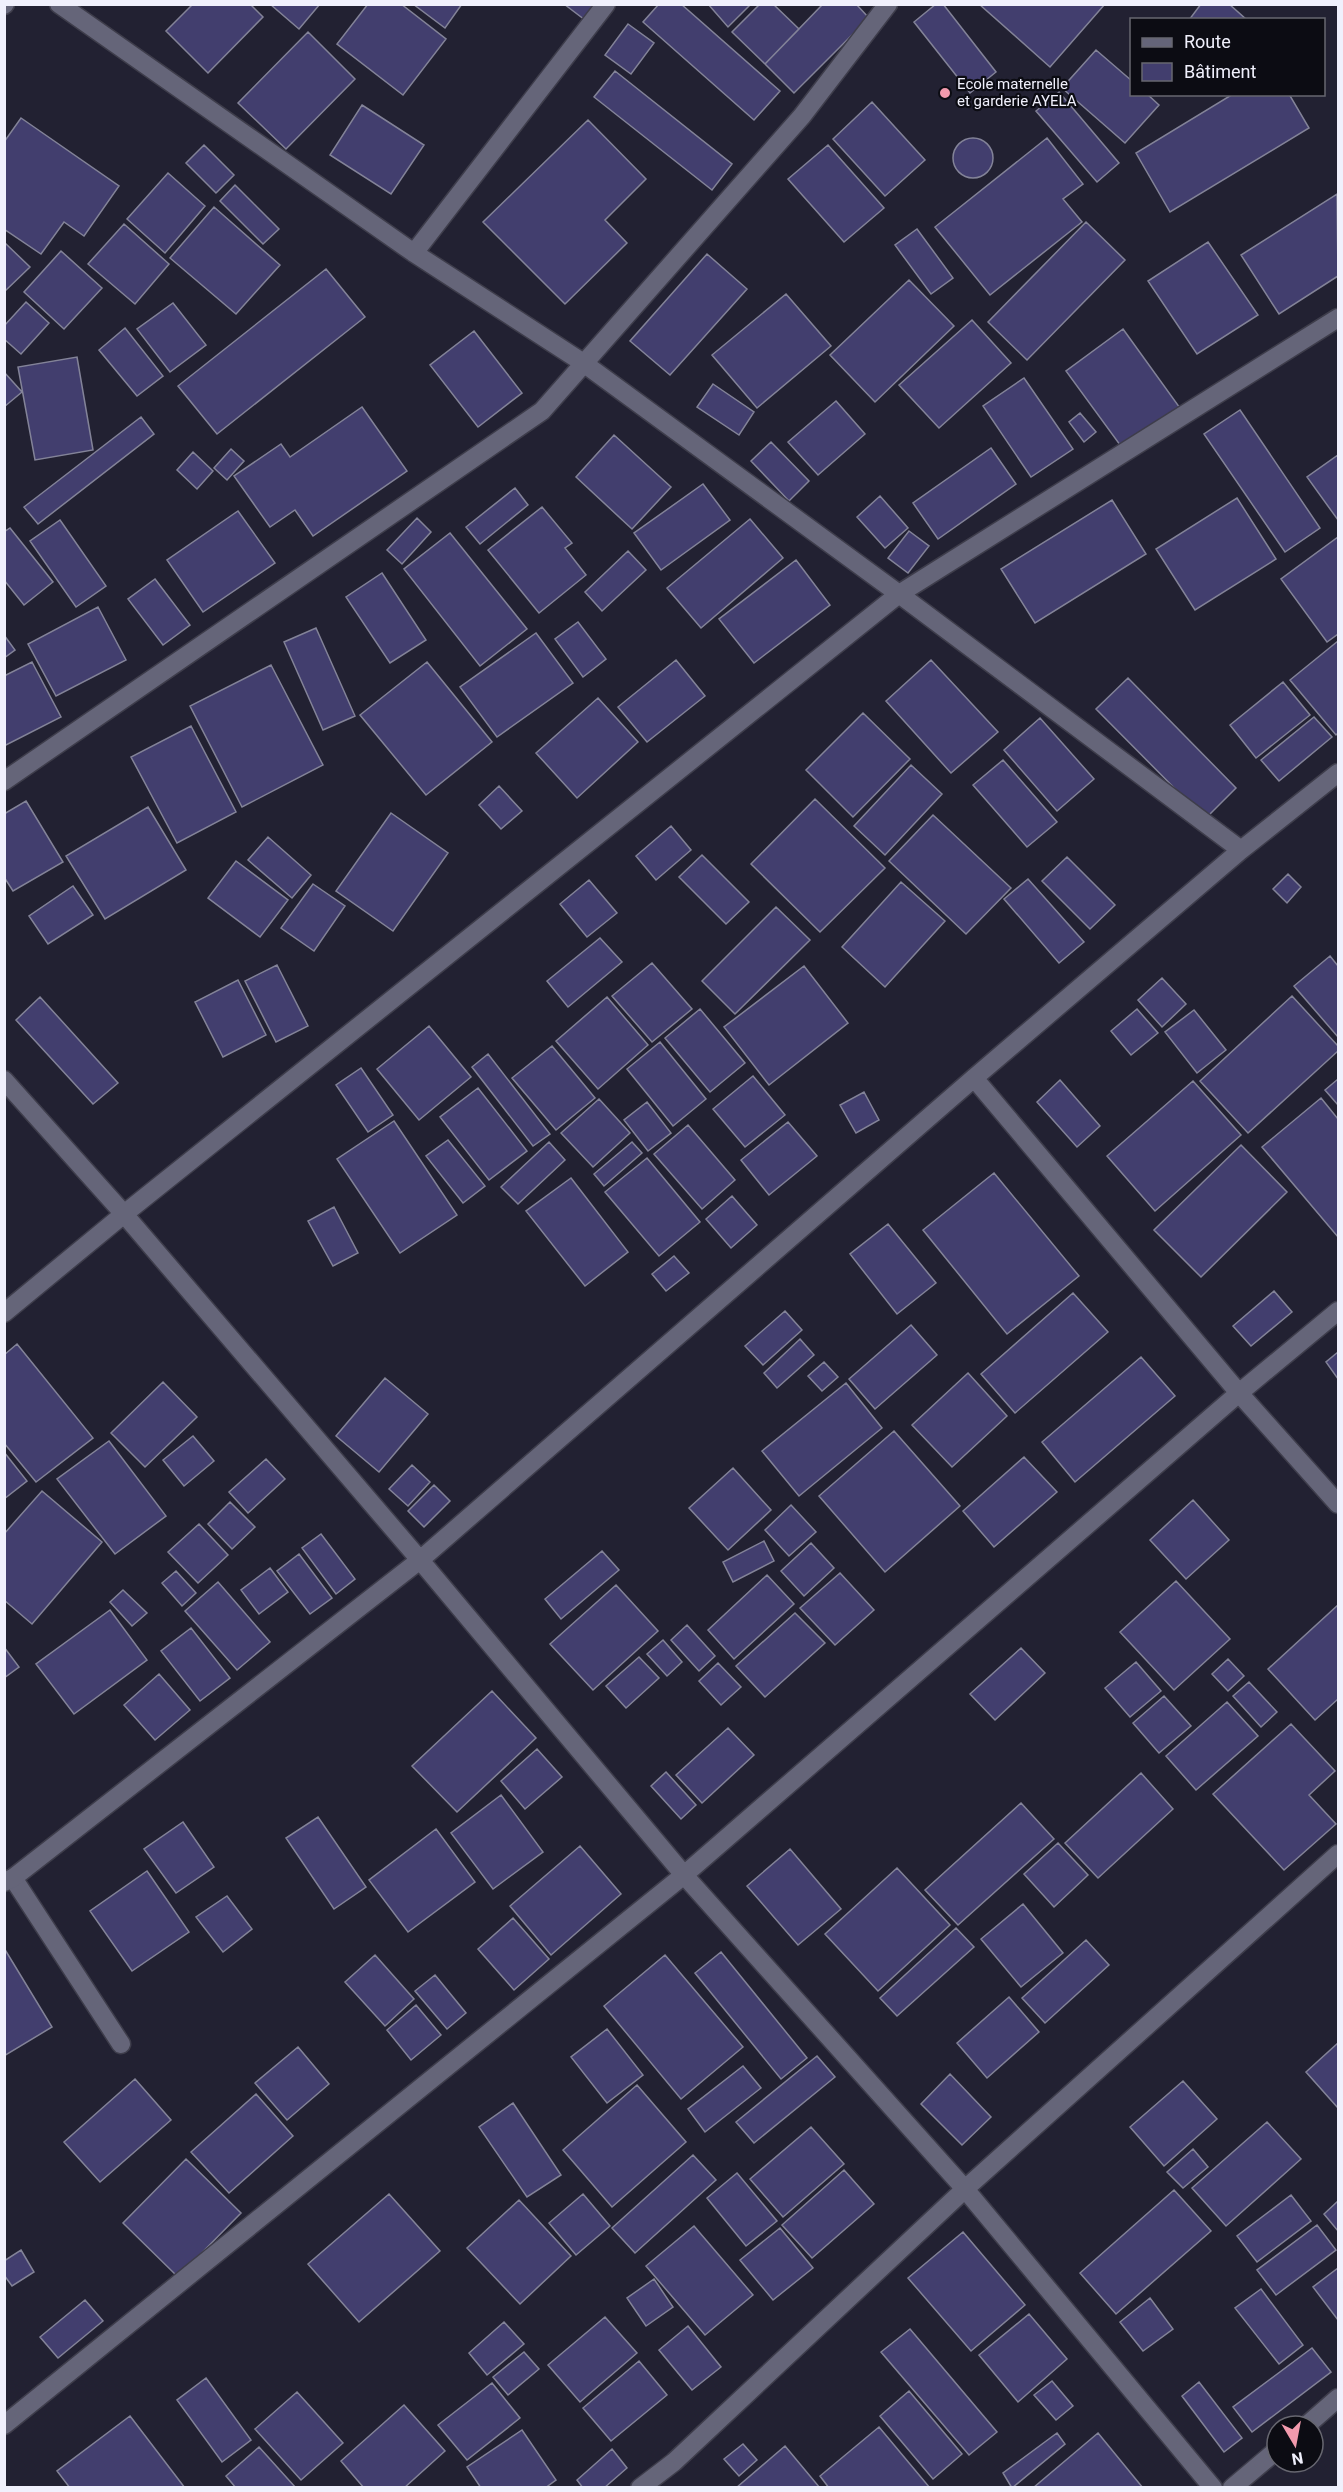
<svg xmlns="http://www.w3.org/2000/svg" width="1343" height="2492" font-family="Roboto,sans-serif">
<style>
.building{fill:#423e6e;stroke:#838398;stroke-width:1.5}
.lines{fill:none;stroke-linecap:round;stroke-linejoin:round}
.lane-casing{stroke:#3e3d4b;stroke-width:21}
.street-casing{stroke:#3e3d4b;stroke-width:21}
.lane{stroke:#656579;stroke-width:18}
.street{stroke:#656579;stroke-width:18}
.poi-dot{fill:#f29aad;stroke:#0c0c13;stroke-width:2}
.labels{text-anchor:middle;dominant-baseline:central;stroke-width:4.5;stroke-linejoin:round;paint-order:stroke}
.poi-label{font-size:15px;fill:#f0f0fc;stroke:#0c0c13;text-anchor:start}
</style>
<rect width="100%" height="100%" fill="#222132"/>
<path class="building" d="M193,4H250L263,17L208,73L166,31Z
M270,4H320L299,29Z
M368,4H401L446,39L403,95L337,44Z
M413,4H462L445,28Z
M564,4H596L585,20Z
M659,4H681L780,91L754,120L643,22Z
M708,4H751L728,27Z
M760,4H773L799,29L765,64L732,32Z
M823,4H856L869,18L794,93L765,64Z
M936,4H943L996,72L970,93L914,22Z
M979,4H1105L1050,67Z
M1201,4H1229L1247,20H1189Z
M628,24L654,43L631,74L605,55Z
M308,32L355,79L286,149L238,103Z
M1096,50L1132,81V94H1147L1159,105L1125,143L1062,88Z
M615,71L732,164L712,190L594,97Z
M1059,92L1119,163L1097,182L1036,111Z
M1233,94H1289L1309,128L1170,212L1136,153Z
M872,102L925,160L885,196L833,139Z
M362,105L424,145L391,194L330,155Z
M21,118L119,186L84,236L64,222L41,254L4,229V142Z
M588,120L646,179L605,220L627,243L565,304L483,222Z
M953 158a20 20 0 1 1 40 0a20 20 0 1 1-40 0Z
M1047,138L1083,184L1063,199L1082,222L990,295L935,227Z
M204,145L234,175L216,193L186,163Z
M828,145L884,208L844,242L788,179Z
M168,173L205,206L165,253L127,219Z
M235,185L279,229L263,244L220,201Z
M1337,194L1338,276L1279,314L1241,255Z
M214,207L280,265L236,314L170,258Z
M1086,222L1125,260L1027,360L988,322Z
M124,224L169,264L135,304L88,264Z
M917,229L953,278L931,294L895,245Z
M4,242L30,267L4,292Z
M1208,242L1258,315L1197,354L1148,281Z
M61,251L102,288L64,329L24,292Z
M707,254L747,289L670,375L630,341Z
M326,269L365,317L217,434L178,386Z
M909,280L954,326L875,402L830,355Z
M786,294L831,346L757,408L712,355Z
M26,302L49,323L21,354L4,339V326Z
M173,303L206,345L170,372L137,329Z
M972,320L1011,363L939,428L899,385Z
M125,328L163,376L137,396L99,350Z
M1123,329L1180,408L1123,449L1066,371Z
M474,331L522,393L478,427L430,365Z
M77,357L93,450L35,460L18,367Z
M4,372L22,392L4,407Z
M1024,378L1073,449L1031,477L983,406Z
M713,384L754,412L739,435L697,407Z
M836,401L865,434L818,475L788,442Z
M362,407L407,471L313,536L295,510L270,527L234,476L281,444L290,457Z
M1240,410L1320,528L1285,552L1204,434Z
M1080,413L1096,432L1084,442L1069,422Z
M141,417L154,434L38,524L24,507Z
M614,435L671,487L632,529L576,477Z
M771,442L809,481L789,501L751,461Z
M991,448L1016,484L938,539L913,503Z
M231,449L244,461L227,480L214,468Z
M193,452L213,471L197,489L177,470Z
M1338,455V520L1307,477Z
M703,484L730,520L661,570L634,533Z
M515,488L528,505L480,544L466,527Z
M880,496L908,528L885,548L857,517Z
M1237,498L1276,559L1195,610L1156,549Z
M1112,500L1146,554L1035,623L1001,569Z
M542,507L572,543L565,548L586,575L539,613L488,550Z
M238,511L275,563L203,612L167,560Z
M417,518L431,532L402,564L387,550Z
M750,519L783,558L701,628L667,588Z
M60,520L106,586L76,607L30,541Z
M10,528L53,582L24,605L4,580V532Z
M909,531L929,546L908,573L888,558Z
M450,533L527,629L480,666L404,569Z
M1338,537V634L1327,642L1281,579Z
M628,551L646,570L602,611L585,592Z
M796,560L830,605L754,663L719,619Z
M382,573L426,640L390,663L346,597Z
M155,579L190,625L163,645L128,599Z
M98,607L126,660L56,696L28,644Z
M578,622L606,659L583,677L555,639Z
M316,628L355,716L323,730L284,642Z
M536,633L573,683L497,737L460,687Z
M4,635L15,650L4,658Z
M1338,641V733L1336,735L1290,680Z
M676,660L705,696L647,742L618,707Z
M931,660L998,732L951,773L886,701Z
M32,662L61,717L4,746V676Z
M427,662L492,742L426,795L360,715Z
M271,665L323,765L242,807L190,706Z
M1128,678L1236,788L1205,819L1096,709Z
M1283,682L1310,715L1256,758L1230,725Z
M598,698L638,742L577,798L536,753Z
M863,713L910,759L853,817L806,770Z
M1314,717L1332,737L1279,781L1261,760Z
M1040,718L1094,779L1057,811L1004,750Z
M191,726L236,812L177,843L131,757Z
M1003,760L1057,822L1027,847L973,785Z
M911,765L942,794L885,855L854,826Z
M499,786L522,811L501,829L479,805Z
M815,799L885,868L820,932L751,864Z
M26,801L63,862L13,891L4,877V814Z
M148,807L186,870L105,919L66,856Z
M391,813L448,853L393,931L336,891Z
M933,815L1011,888L966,934L889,861Z
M671,826L691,850L656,880L636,856Z
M268,837L311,875L292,898L248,860Z
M702,855L749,902L726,924L679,877Z
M1067,857L1115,905L1090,929L1042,881Z
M236,861L288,900L260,937L208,898Z
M1288,874L1301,887L1287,903L1273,889Z
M1028,879L1084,942L1059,963L1004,899Z
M589,880L617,913L587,937L560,904Z
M901,882L945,921L885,987L842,947Z
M313,884L345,906L314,951L281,928Z
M73,886L93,915L48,944L29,916Z
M776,907L810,940L735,1014L702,981Z
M600,938L622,962L568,1007L547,981Z
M1330,956L1338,966V1037L1294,986Z
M652,963L692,1009L652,1042L612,996Z
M277,965L308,1026L276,1042L245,981Z
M804,966L848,1023L769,1085L724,1027Z
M1162,978L1186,1004L1162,1027L1138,1000Z
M238,980L266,1035L223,1057L195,1002Z
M1292,996L1338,1046V1051L1248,1133L1200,1081Z
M40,997L118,1083L93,1104L16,1020Z
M607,997L648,1045L598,1089L556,1041Z
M700,1009L745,1063L710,1092L665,1038Z
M1137,1009L1158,1033L1131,1055L1111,1031Z
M1194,1010L1226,1050L1197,1073L1165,1032Z
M429,1026L471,1077L419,1120L377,1069Z
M660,1042L706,1099L673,1126L627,1069Z
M552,1046L595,1098L556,1130L512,1078Z
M488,1054L550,1134L533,1146L472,1067Z
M361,1068L393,1115L368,1132L336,1085Z
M753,1076L785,1115L745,1147L713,1109Z
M1338,1079V1105L1325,1090Z
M1060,1080L1100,1126L1077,1147L1037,1102Z
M1193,1081L1241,1135L1155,1211L1107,1156Z
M478,1088L527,1151L489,1180L440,1117Z
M864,1092L879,1120L856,1133L840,1105Z
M1321,1098L1338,1119V1237L1262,1147Z
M599,1099L630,1133L593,1167L561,1133Z
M647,1102L671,1133L648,1151L624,1120Z
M394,1121L457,1215L400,1253L337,1159Z
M788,1122L817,1156L769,1195L741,1160Z
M688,1125L735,1180L702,1209L654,1154Z
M448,1140L485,1186L463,1203L426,1156Z
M549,1142L565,1160L518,1204L501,1187Z
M632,1142L642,1153L604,1186L594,1174Z
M1241,1145L1287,1192L1201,1277L1154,1230Z
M647,1158L700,1222L659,1256L605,1192Z
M994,1173L1079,1276L1007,1334L923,1230Z
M571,1178L628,1252L585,1286L526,1211Z
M732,1196L757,1225L731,1248L706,1219Z
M334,1207L358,1253L333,1266L308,1221Z
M888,1224L936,1283L897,1314L850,1254Z
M674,1256L689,1273L666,1291L652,1274Z
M1274,1291L1292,1312L1251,1346L1233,1326Z
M1073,1293L1108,1332L1015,1413L981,1374Z
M785,1311L802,1330L763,1365L745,1346Z
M911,1325L937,1355L875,1409L849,1379Z
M800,1339L814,1355L777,1388L764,1373Z
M17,1344L93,1438L36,1482L4,1443V1355Z
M1338,1352V1379L1326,1362Z
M1141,1357L1175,1396L1075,1482L1042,1442Z
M824,1362L838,1377L822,1391L808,1376Z
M968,1373L1007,1416L952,1467L912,1425Z
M385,1378L428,1414L379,1472L336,1436Z
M163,1382L197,1417L145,1467L111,1433Z
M846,1383L882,1428L799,1496L762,1451Z
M894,1431L960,1506L885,1572L819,1496Z
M193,1436L214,1461L184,1486L163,1460Z
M109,1441L166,1516L115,1554L57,1479Z
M4,1452L27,1481L4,1499Z
M1024,1457L1057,1492L994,1547L963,1511Z
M266,1459L285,1479L248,1513L229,1492Z
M412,1465L430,1482L408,1506L389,1489Z
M733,1468L771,1510L728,1550L689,1508Z
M434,1485L450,1501L424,1527L408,1511Z
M42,1491L102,1542L32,1624L4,1600V1534Z
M1193,1500L1229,1540L1186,1579L1150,1540Z
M230,1502L255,1527L232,1549L208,1524Z
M791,1505L816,1532L789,1556L765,1530Z
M199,1524L228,1555L198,1583L168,1552Z
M321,1534L355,1579L336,1594L302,1548Z
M764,1541L774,1561L733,1582L723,1562Z
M811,1543L834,1568L804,1596L781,1571Z
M602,1551L619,1570L561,1619L545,1599Z
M299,1554L332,1598L310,1614L277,1571Z
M270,1568L288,1592L259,1614L241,1590Z
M176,1571L196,1593L182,1606L162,1583Z
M840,1573L874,1610L835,1645L800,1608Z
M767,1575L794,1604L734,1659L708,1630Z
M1176,1581L1230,1639L1174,1690L1120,1632Z
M218,1582L270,1642L237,1670L185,1611Z
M616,1585L658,1631L593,1690L550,1644Z
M123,1590L147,1613L132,1626L110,1602Z
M1338,1605V1699L1315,1720L1268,1669Z
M110,1610L147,1660L74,1714L36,1664Z
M795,1613L825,1643L765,1697L736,1666Z
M687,1625L715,1656L699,1671L671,1640Z
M191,1628L230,1678L200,1701L161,1651Z
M663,1640L682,1662L667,1676L647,1654Z
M4,1647L19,1667L4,1678Z
M1021,1648L1045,1673L995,1720L970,1694Z
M639,1657L659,1678L626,1708L606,1686Z
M1228,1659L1244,1676L1228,1691L1212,1674Z
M1136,1662L1161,1691L1130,1717L1105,1688Z
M718,1663L741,1687L721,1705L699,1681Z
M159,1674L190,1710L155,1740L124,1705Z
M1249,1682L1277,1712L1261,1727L1233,1696Z
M492,1691L536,1738L457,1812L412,1766Z
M1164,1696L1191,1726L1159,1753L1133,1723Z
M1227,1702L1258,1736L1196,1790L1166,1756Z
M1291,1724L1335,1771L1309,1795L1336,1824L1284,1870L1213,1794Z
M728,1728L754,1755L702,1803L676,1775Z
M537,1749L562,1777L525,1809L501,1781Z
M666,1772L696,1805L681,1819L651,1786Z
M1141,1773L1173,1809L1098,1878L1065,1843Z
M501,1795L543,1852L493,1889L451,1833Z
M1021,1803L1054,1839L958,1925L925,1890Z
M318,1817L366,1887L334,1909L286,1838Z
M183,1822L214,1867L176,1893L144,1849Z
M436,1829L475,1882L408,1932L369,1880Z
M1058,1843L1088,1875L1054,1907L1024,1874Z
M580,1846L621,1894L551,1955L510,1906Z
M790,1849L841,1909L798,1945L747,1886Z
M897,1868L950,1925L878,1991L825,1934Z
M147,1871L189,1932L132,1971L90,1911Z
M227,1896L252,1929L223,1952L196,1917Z
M1023,1904L1063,1953L1021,1987L981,1939Z
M513,1918L549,1959L514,1990L478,1949Z
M956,1928L974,1947L897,2016L880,1998Z
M1086,1940L1109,1965L1045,2023L1022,1998Z
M4,1948L52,2027L4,2056Z
M721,1952L807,2058L781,2079L695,1973Z
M375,1955L414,1999L385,2026L345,1982Z
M665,1955L743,2047L681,2099L604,2006Z
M435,1975L466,2013L447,2029L415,1991Z
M1009,1997L1039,2032L987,2078L957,2043Z
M416,2005L441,2035L411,2060L387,2030Z
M607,2029L643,2075L607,2103L571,2057Z
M1338,2043V2108L1306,2072Z
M298,2047L329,2084L287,2120L255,2083Z
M817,2056L835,2077L754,2143L736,2122Z
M743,2066L761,2088L705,2132L688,2109Z
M950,2074L991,2117L962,2145L921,2104Z
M135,2079L171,2120L100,2182L64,2142Z
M1183,2081L1217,2119L1164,2166L1130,2127Z
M637,2085L686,2142L612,2207L563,2150Z
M256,2094L293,2136L229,2193L191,2152Z
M513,2103L561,2175L527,2197L479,2127Z
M1267,2122L1301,2159L1226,2226L1192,2188Z
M811,2127L844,2164L783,2217L750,2179Z
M1193,2149L1208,2167L1183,2188L1167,2172Z
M693,2155L716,2180L635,2253L612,2228Z
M186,2159L241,2213L178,2277L123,2223Z
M844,2170L874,2204L812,2258L782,2225Z
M737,2173L777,2221L746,2246L707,2198Z
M1174,2190L1211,2231L1116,2314L1080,2273Z
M389,2194L440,2251L359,2322L308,2264Z
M583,2194L610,2226L576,2255L549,2223Z
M1291,2195L1311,2221L1257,2262L1237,2236Z
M519,2200L571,2256L520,2304L467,2248Z
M1338,2201V2231L1324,2214Z
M1317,2225L1336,2250L1276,2295L1257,2270Z
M694,2226L753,2295L705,2335L646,2266Z
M780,2228L813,2268L773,2300L740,2260Z
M963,2232L1025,2305L971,2351L908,2278Z
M21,2250L34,2272L12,2286L4,2275V2261Z
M1338,2268V2320L1313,2287Z
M654,2279L673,2307L646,2326L627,2298Z
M1261,2289L1303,2345L1279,2364L1235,2308Z
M1150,2298L1173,2329L1143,2351L1120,2322Z
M85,2300L103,2321L58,2358L40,2337Z
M1029,2314L1067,2359L1018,2402L979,2355Z
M605,2317L637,2353L580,2402L548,2365Z
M504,2322L524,2344L487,2375L469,2353Z
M688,2326L721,2367L692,2390L659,2350Z
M910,2329L997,2432L969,2455L881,2352Z
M1312,2348L1331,2372L1252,2432L1233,2407Z
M524,2352L539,2369L508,2395L493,2377Z
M639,2361L667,2395L611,2441L583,2408Z
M206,2378L251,2440L222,2462L177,2400Z
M1052,2381L1073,2406L1056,2420L1034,2395Z
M1199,2382L1242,2438L1224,2452L1182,2396Z
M492,2383L520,2418L467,2460L438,2425Z
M909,2391L962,2454L933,2479L880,2416Z
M297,2392L343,2443L301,2480L255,2429Z
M404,2405L445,2451L404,2488H364L341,2461Z
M130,2416L185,2488H70L57,2471Z
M879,2427L930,2488H829L820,2476Z
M522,2430L556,2480L545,2488H481L467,2467Z
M1057,2433L1065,2444L1012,2488L1003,2473Z
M1098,2433L1143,2488H1033Z
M743,2444L757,2460L739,2476L724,2459Z
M785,2446L820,2488H736Z
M259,2447L296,2488H236L226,2476Z
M612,2449L627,2468L604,2488H583L577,2480Z"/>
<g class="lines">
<g class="lane-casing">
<path id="lane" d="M13,1878L121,2044"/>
</g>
<g class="street-casing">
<path id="street" d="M59,4L414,253L582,362L899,594L1241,850
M4,5L5,4
M414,253L606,4
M4,781L542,411L802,116L888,4
M974,1078L1239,1393L1338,1504
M4,1080L124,1214L420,1560L684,1875L965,2189L1213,2488
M4,1313L124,1214L899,594L1338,318
M4,1882L13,1878L420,1560L974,1078L1241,850L1338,773
M4,2425L684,1875L1239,1393L1338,1311
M1306,2426L1338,2398
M640,2488L674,2462L965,2189L1338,1854
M1232,2488L1277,2450"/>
</g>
<use href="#lane" class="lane"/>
<use href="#street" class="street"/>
</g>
<circle class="poi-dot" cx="945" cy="93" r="6"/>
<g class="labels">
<g class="poi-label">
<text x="957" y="84">Ecole maternelle<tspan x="957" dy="17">et garderie AYELA</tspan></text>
</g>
</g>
<rect width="1343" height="2492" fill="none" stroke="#f0f0fc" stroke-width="12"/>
<rect x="1130" y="18" width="195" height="78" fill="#0c0c13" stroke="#676770" stroke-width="1.5"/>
<rect x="1142" y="38" width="30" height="9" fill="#656579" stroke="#676770" stroke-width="1.5"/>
<text x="1184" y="48" font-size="18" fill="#f0f0fc">Route</text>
<rect x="1142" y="63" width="30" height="18" fill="#423e6e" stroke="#676770" stroke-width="1.5"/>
<text x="1184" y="78" font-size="18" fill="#f0f0fc">Bâtiment</text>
<g transform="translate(1295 2444) rotate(170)"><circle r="28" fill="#0c0c13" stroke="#676770" stroke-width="1.5"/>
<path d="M0-4.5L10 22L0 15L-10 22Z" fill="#f29aad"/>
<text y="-9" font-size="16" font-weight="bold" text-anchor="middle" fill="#f0f0fc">N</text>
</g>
</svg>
